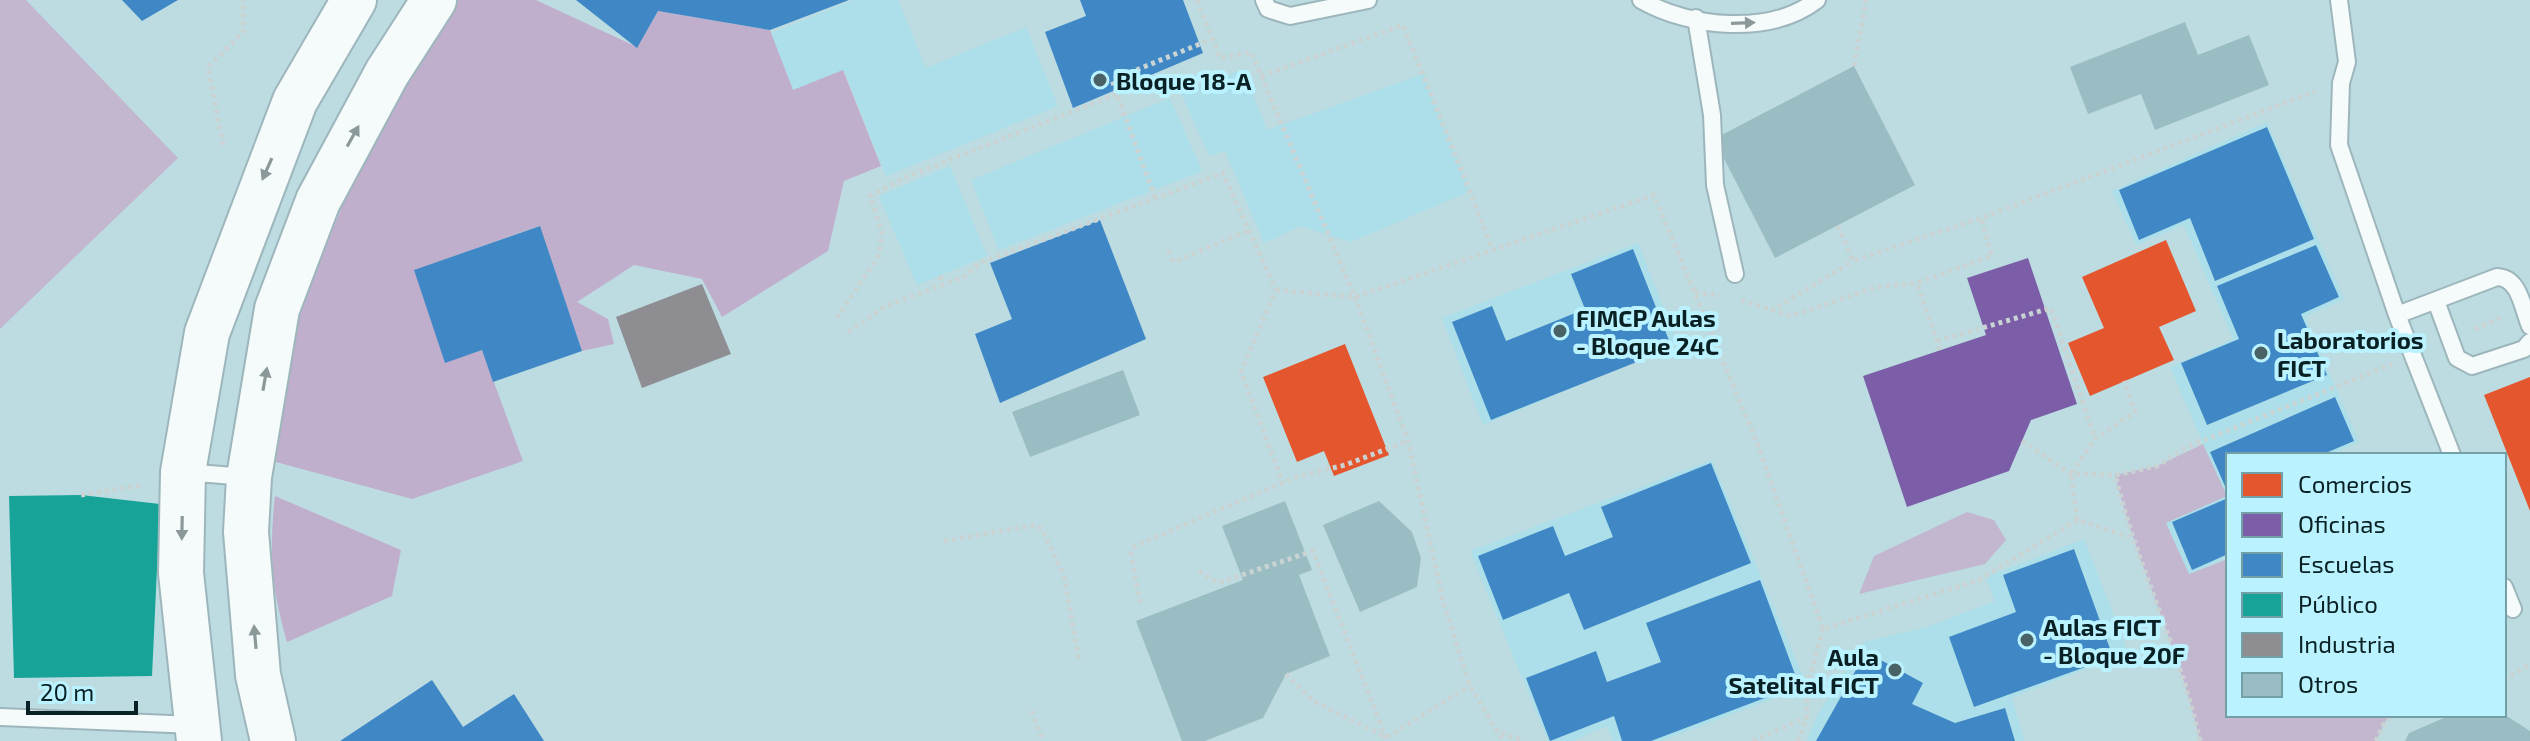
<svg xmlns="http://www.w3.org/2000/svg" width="2530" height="741" font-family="'Exo 2',sans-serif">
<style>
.built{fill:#acdfe9}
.green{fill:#c2b7cf}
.forest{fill:#c0aecd}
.shops{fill:#e4572e}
.offices{fill:#7b5ea7}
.schools{fill:#3f88c5}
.public{fill:#17a398}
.industry{fill:#8d8d92}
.building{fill:#9abcc3}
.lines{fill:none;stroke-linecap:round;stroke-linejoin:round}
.lane-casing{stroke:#9db6bc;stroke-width:20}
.secondary-casing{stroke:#9db6bc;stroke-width:48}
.path{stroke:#cad3d4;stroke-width:5;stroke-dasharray:4 4;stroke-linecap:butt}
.lane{stroke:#f5fafb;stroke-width:16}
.secondary{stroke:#f5fafb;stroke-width:44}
.oneway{fill:#8b989a}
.poi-dot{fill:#486266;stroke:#baf3ff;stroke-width:3}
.labels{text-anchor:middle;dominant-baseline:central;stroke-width:8;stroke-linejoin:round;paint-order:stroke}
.poi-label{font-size:24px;font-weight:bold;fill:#092024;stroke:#baf3ff;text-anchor:start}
</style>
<rect width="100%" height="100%" fill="#bcdce2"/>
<path class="built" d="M853,0H898L926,68L1026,27L1058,106L886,176L844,70L793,90L770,34Z
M1243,69L1267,130L1423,74L1470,191L1351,242L1301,226L1264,243L1225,151L1209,156L1181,93Z
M1170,98L1202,171L999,250L971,180Z
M2267,122L2344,299L2305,317L2359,442L2331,455H2228V557L2189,574L2166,523L2226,496L2170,367L2233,339L2184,225L2136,245L2112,191Z
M950,166L987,256L917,285L879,196Z
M1638,243L1678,344L1483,425L1442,318Z
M1712,460L1807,686L1661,741H1613L1607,726L1573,741H1548L1470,551Z
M2084,539L2128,652L2012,698L2024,741H1807L1818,714L1864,642L1927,627L1995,601L1986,577Z"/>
<path class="green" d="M0,0H26L178,158L0,329Z
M2203,444L2227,496L2166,523L2189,574L2228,559V715H2397L2386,720L2376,741H2200C2180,650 2137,566 2115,475L2157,466Z
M1967,512L1994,520L2006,540L1985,564L1859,594L1874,556Z"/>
<path class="forest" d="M441,0H536L637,47L658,11L770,30L793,90L843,70L881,166L844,181L828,251L722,317L702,279L634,265L577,302L608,319L614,344L582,351L539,226L415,270L445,362L482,350L523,461L412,499L276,462L295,320L349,190Z
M275,496L401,550L392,596L287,642C271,586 269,553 275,496Z"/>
<path class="shops" d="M2166,240L2196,311L2159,327L2174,360L2090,396L2068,343L2104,328L2082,277Z
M1345,344L1389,455L1334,476L1324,451L1297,462L1263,377Z
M2530,377V511L2484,395Z"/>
<path class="offices" d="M2028,258L2077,404L2031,420L2009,471L1907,507L1863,376L1986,335L1967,278Z"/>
<path class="schools" d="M122,0H178L142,21Z
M576,0H849L770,30L658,11L637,48Z
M1080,0H1183L1203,53L1073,108L1045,32L1086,16Z
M2267,127L2314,239L2215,281L2190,218L2139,240L2119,190Z
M1100,220L1146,339L1000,403L975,334L1012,319L990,263Z
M540,226L582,351L493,382L482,350L445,363L414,270Z
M2316,245L2339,297L2301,314L2327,375L2207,425L2181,363L2239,339L2217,286Z
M1633,249L1672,348L1491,420L1452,322L1492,306L1506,341L1585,309L1571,274Z
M2335,397L2354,441L2321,455H2228V493L2210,452Z
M1711,463L1751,563L1584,630L1569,593L1503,620L1478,556L1553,526L1565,556L1613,537L1601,507Z
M2228,498V554L2192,570L2172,522Z
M2074,549L2113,657L1974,707L1949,637L2016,612L2003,575Z
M1760,580L1799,685L1651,741H1622L1614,716L1550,741L1526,678L1596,651L1607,682L1661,662L1646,623Z
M1866,652L1923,683L1912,704L1955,723L2005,708L2015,741H1816Z
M432,680L463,727L514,694L544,741H340Z"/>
<path class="public" d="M81,495L160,504L152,676L14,678L9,496Z"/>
<path class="industry" d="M702,284L731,354L642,388L616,317Z"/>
<path class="building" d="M2185,22L2198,55L2249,35L2269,85L2155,130L2141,94L2088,114L2070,67Z
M1854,66L1915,185L1775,258L1714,139Z
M1123,370L1140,415L1030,457L1012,412Z
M1285,501L1312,570L1299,575L1330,656L1286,674L1263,718L1205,741H1182L1136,621L1243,580L1222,526Z
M1379,501L1412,532L1421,558L1417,587L1360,612L1323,525Z
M2451,715H2505L2530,731V741H2405L2409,733Z"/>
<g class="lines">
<g class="lane-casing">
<path id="lane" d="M1264,0L1268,9L1290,16L1368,0
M1641,0C1690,28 1770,36 1817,0
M2339,0L2347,62L2341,83L2339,145L2397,315L2452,455
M1696,18L1712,115L1715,185L1735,274
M2436,301L2457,358L2472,366L2524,349L2530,342
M2397,315L2497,277C2520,278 2522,307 2530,326
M185,472L246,477
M2504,587L2513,609
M0,717L195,725"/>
</g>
<g class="secondary-casing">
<path id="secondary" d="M199,741L181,573L183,472L207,333L295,101L354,0
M273,741L258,675L246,532L249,477L277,309L318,201L387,73L434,0"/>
</g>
<path class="path" d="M1197,0L1220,58L1251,52L1355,297L1408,441L1443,601L1470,686L1503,741
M1854,66L1866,0
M1261,76L1403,25L1493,250
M223,145L208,67L243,32V0
M1155,198L1112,80L1212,39
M1838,226L1853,261L1981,218L2316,91
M1168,251L1174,262L1249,230
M940,276L943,283
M1276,290L1355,297L1654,195L1756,440L1823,629L1979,580L2077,520L2130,537
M1695,293L1720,295
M1741,300L1791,316L1877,287L1917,283
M1771,311L1853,261
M837,318L879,255L882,232L870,196L908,176L1117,94
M2475,329L2502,317
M848,332L886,306L964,277L980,263L1223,173L1276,290L1241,372L1283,483
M1937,341L2051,308L2095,439
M1940,350L1917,283L1992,256L1981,218
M2022,441L2071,474L2115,475
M81,495L143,485
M2077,520L2071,474L2095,439L2135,412L2124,381
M944,541L1035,525L1042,529L1064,576L1079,660
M1199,571L1218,583L1313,551L1387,741
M1140,603L1131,553L1135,546L1296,477L1345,465L1408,441
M1286,674L1313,701L1386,737
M2504,680L2530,664
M1032,711L1043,741
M1501,733L1524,741
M1387,737L1470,686
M1753,741L1807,717
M1798,741L1807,717V686L1823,629
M2200,741C2180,650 2137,566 2115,475L2157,466L2185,448L2392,364
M2376,741L2386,720L2397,715"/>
<use href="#lane" class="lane"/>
<use href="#secondary" class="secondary"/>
</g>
<defs><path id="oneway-solid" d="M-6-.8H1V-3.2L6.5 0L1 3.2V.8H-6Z" transform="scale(2)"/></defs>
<g class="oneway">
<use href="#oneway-solid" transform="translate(1743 23) rotate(-2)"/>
<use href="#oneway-solid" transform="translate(353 136) rotate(-61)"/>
<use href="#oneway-solid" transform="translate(267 169) rotate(114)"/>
<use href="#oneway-solid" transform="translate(265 379) rotate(-80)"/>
<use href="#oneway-solid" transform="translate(182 528) rotate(91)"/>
<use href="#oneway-solid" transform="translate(255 637) rotate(-95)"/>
</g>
<g class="poi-dot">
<circle cx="1100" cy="80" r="8"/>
<circle cx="1560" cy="331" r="8"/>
<circle cx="2261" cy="353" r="8"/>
<circle cx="2027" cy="640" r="8"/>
<circle cx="1895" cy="670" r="8"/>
</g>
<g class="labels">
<g class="poi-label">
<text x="1116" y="80">Bloque 18-A</text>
<text x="1576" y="317">FIMCP Aulas<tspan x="1576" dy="28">- Bloque 24C</tspan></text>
<text x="2277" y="339">Laboratorios<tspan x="2277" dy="28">FICT</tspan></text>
<text x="2043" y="626">Aulas FICT<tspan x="2043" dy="28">- Bloque 20F</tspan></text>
<text x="1879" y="656" text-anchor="end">Aula<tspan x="1879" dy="28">Satelital FICT</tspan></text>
</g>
</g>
<rect x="2226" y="453" width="280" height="264" fill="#baf3ff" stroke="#739fa7" stroke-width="2"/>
<rect x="2242" y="473" width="40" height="24" fill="#e4572e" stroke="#739fa7" stroke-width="2"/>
<text x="2298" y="493" font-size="24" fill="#092024">Comercios</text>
<rect x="2242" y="513" width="40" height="24" fill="#7b5ea7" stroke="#739fa7" stroke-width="2"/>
<text x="2298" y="533" font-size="24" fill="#092024">Oficinas</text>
<rect x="2242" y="553" width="40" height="24" fill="#3f88c5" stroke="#739fa7" stroke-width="2"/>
<text x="2298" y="573" font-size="24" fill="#092024">Escuelas</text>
<rect x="2242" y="593" width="40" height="24" fill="#17a398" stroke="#739fa7" stroke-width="2"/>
<text x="2298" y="613" font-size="24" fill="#092024">Público</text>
<rect x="2242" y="633" width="40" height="24" fill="#8d8d92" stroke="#739fa7" stroke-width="2"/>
<text x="2298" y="653" font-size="24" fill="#092024">Industria</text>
<rect x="2242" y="673" width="40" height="24" fill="#9abcc3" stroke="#739fa7" stroke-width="2"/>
<text x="2298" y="693" font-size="24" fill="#092024">Otros</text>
<path d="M28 701v12h108v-12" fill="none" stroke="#092024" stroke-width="4"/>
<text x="40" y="701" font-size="24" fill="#092024" stroke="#baf3ff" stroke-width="6" paint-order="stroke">20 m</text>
</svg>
